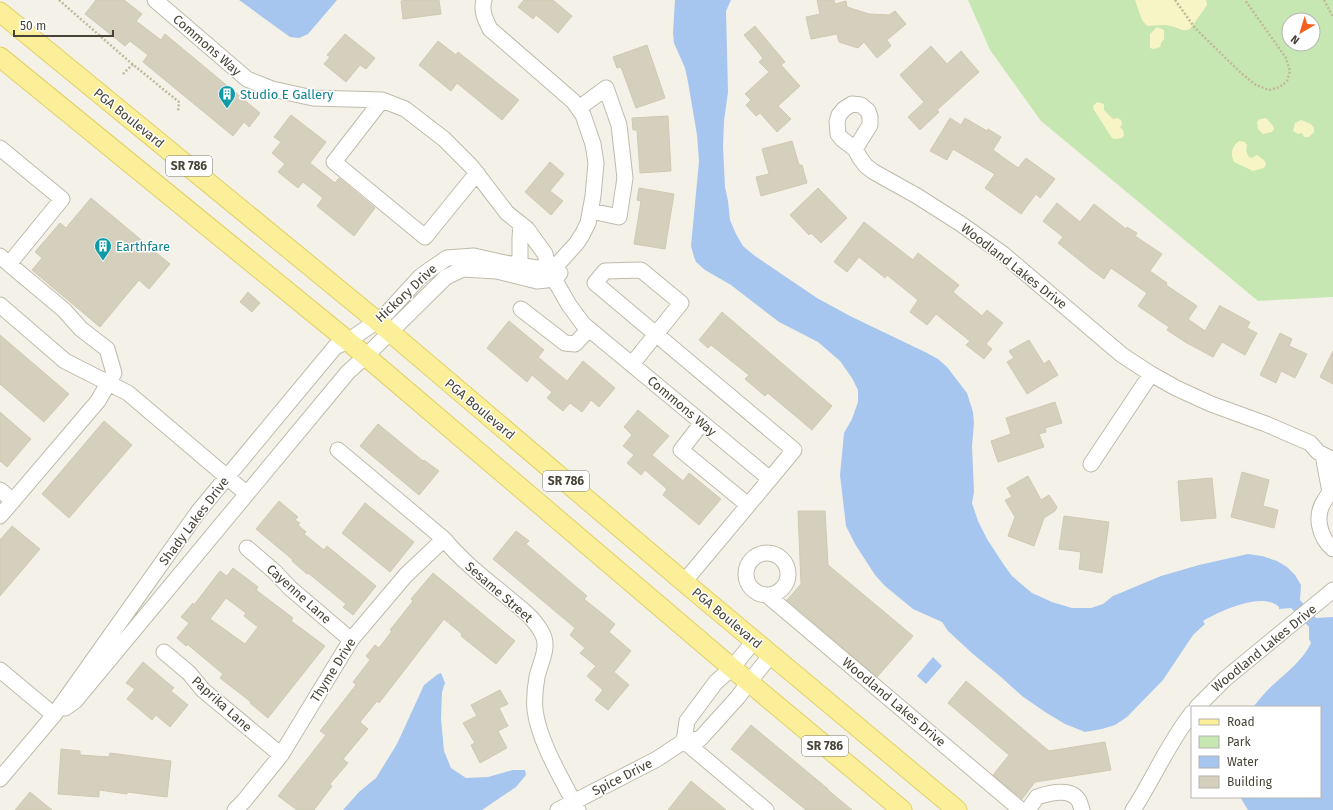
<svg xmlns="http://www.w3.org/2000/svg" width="1333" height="810" font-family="'Fira Sans',sans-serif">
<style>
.green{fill:#c7e7b2;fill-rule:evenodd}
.sand{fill:#f7f4c5}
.water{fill:#a6c6ef}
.building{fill:#d5d0be;stroke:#d0c9b1;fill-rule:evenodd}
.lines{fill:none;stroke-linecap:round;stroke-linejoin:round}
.minor-casing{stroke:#bfbbab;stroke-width:17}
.major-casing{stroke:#e1d069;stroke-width:21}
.path{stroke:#c0b99c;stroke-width:2.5;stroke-dasharray:2 2;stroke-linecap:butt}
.minor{stroke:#fff;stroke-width:15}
.major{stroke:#fcef99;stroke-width:19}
.labels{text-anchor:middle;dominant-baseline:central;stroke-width:3;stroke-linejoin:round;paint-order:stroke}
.shield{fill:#fff;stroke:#7e7b73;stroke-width:1}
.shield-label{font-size:12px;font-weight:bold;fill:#474337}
.street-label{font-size:13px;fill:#474337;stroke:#fff}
.culture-label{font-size:13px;fill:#0d838f;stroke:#fff;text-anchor:start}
</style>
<rect width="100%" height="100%" fill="#f4f2e8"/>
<path class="green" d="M968,0H1333V297L1258,301L1041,121L990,50ZM1289,20H1313V44H1289Z"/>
<path class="sand" d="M1135,0H1206L1207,5L1190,29C1183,33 1178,27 1171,26C1163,24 1155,26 1147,26L1142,20Z
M1157,27L1164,30V39L1161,43L1160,47L1154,49L1150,48V34Z
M1097,102L1104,104V110L1113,119L1117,118L1121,120L1122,124L1120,127L1123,130L1124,135L1122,138L1116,139L1112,138L1094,110L1093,106Z
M1266,118L1273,126L1274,129L1272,132L1263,134L1258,129L1257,122L1260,119Z
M1301,120L1311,124L1314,128V132L1309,137H1304L1302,133L1298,134L1293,131L1295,123Z
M1239,141L1245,142L1247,145L1246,151L1249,157L1252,158L1257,155L1264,160L1266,164L1264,168L1253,171L1234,162C1230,154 1232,146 1239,141Z"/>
<path class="water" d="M239,0H337L308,34L299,38L290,37Z
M675,0H731L726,11L728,92L724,121L723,147L725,187L728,201L730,220L736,234L743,246L755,256L817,298L850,316L925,352L938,359L947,367L967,393L973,412L974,423L972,446L974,492L972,503L978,521L987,539L1004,565L1012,576L1032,593L1052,602L1072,608H1091L1103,604L1113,596L1161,576L1199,565L1248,554L1262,556L1277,561L1287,567L1295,575L1301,585L1300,600L1316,618L1333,617V810H1248L1240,797H1320V707H1253C1260,699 1266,691 1274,684C1287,672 1303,660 1311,643L1309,639V627L1291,608L1279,609V607C1263,591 1220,611 1203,621L1205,624L1193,635L1163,680L1127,717L1115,725L1102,729L1085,732L1065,724L1045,712L1022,696L1001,677L973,654L948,631L942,622L913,609L885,586L875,575L855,544L846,526L840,475L844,433L852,419L858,402V390L852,378L840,361L818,342L779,322L731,285L705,270L696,262L694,257L691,246L699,161L697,135L688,82L685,68L674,43L673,33Z
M933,657L942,666L926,684L917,676Z
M441,673L445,683L442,692L441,719L444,751L451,768L466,778L488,777L513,770H525L526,775L516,787L482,810H343L359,792L376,778L397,744L424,685L438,674Z"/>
<path class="building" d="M96,0H124L142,14L136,21L161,40L165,34L260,113L249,127L244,122L233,136L143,62L148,55L130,41L125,46L85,14Z
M407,0H439L441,14L403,19L401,1Z
M524,0H553L572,16L558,33L536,15L533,19L518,7Z
M817,0H834L835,4L846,1L847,7L869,14L889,15L895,11L906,24L887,40L891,46L877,58L864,42L858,48L839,42L837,34L811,39L806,17L820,14Z
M755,26L785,62L781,65L800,86L778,106L791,119L777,132L760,113L756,116L746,105L751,100L745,94L769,72L759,62L763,58L744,35Z
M345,34L375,58L366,69L360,65L346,82L324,64L330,57L327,55Z
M438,41L456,55L458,52L519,100L502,120L457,83L451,91L419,65Z
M647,45L665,98L636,108L621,67L617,68L613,57Z
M931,46L947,64L961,51L979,72L937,110L939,112L920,130L908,117L924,102L900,75Z
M291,115L326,142L310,163L335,183L339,178L375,208L354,236L317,206L323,198L303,182L298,188L278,172L285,164L272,153L281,142L274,137Z
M668,116L671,171L640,173L637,130H633L632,118Z
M950,118L961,125L965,118L987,131L988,129L1001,137L993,150L1018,168L1026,158L1055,179L1040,198L1036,194L1021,214L985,188L995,174L953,149L947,160L930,151Z
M792,141L799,165H802L807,183L761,196L756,177L769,174L762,149Z
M550,162L564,174L550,191L563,201L551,215L525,192Z
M639,188L674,194L665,249L634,244L641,201L637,200Z
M818,188L847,218L821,243L811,233L809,235L790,215Z
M91,198L170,264L149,289L139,280L100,327L32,270L42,258L35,252L60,223L66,228Z
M1057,203L1080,222L1094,204L1126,229L1127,227L1137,233L1135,236L1162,254L1150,271L1167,283L1166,285L1197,306L1188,319L1205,331L1220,305V306L1250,322L1247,328L1257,333L1245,355L1222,342L1213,357L1185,342L1167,330L1169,327L1138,306L1147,293L1111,268L1104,279L1089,268L1058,243L1063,237L1043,221Z
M864,222L913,260L918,253L959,285L953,292L982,316L987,310L1003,323L986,344L992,349L984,359L966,345L970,341L936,314L927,325L910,312L918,300L887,275L885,278L859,257L847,272L834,262Z
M248,292L260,303L252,312L240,302Z
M722,312L832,406L812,430L768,393L765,396L745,379L749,375L711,345L708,348L699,340Z
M509,321L544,350L538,357L567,381L583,361L615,388L599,407L591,400L582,412L570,403L563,411L547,398L552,392L532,375L527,382L487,348Z
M1280,333L1292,339L1289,346L1307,354L1295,378L1281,371L1276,383L1260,375Z
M0,335L69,394L44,422L0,384Z
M1029,340L1044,364L1049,360L1058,375L1027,394L1007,362L1014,358L1009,351Z
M1333,351V384L1320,377Z
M1055,402L1062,423L1045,428L1046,432L1039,434L1044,447L998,462L991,441L1011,434L1006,418Z
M638,410L669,436L652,455L683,481L689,473L721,499L699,525L663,495L667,489L645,470L641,475L627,463L634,455L623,446L632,435L624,427Z
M0,412L31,439L7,467L0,461Z
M104,421L132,445L69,518L42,494Z
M378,424L423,461L424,460L439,471L419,495L360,446Z
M1242,472L1269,480L1263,506L1278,510L1274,528L1231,517Z
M1028,476L1041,500L1049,495L1057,507L1055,511L1044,518L1034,546L1008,536L1015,517L1005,500L1012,497L1007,488Z
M1212,478L1216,518L1181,521L1178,481Z
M279,501L298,517L295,520L300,523L298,525L306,532L304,534L324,550L327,546L376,586L353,615L343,607L346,604L308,573L307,574L292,561L293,560L256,529Z
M365,503L414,542L390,572L342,533Z
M798,511H825L828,565L913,636L877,677L787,600L801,584Z
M1064,516L1109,522L1102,573L1079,569L1081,552L1059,549Z
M12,526L40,549L0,596V540Z
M516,531L529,541L526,544L587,596L584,599L615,624L609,632L631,651L614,672L629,685L608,710L595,700L603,690L587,676L596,666L580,653L585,648L570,635L575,628L493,559Z
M233,568L258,587L256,590L293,618L291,621L325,646L268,718L250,703L251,702L220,678L223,674L187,644L186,646L177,638L189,623L181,617L193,603L194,605L220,571L227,576ZM226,598L246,613L244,616L258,627L245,644L210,619Z
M433,573L515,641L496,664L461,636L462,634L444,619L379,703L377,701L360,722L368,729L343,759L348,763L330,784L332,786L314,810H297L278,796L326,735L320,731L356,685L353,682L370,660L366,656L375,645L379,648L392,631L390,630L413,601L411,599Z
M143,662L174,688L171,691L188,705L170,727L156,715L152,720L127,699L135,689L126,683Z
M966,681L1049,751L1105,742L1111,770L1035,782L1022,799L993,775L1009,755L948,703Z
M500,690L508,704L499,708L508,726L498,731L507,748L480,763L471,745L475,743L463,723L477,716L471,705Z
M751,725L828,789V790L852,810H806L731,749Z
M61,749L80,751V755L109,757L110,753L171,761L167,797L127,792V794L99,790V797L58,794Z
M691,781L726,810H668Z
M30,792L52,810H15Z"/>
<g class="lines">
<g class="minor-casing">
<path id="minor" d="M155,0L247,79L272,89L313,98L382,100L405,109L444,139L471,166L507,213L527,229L545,254L549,270L569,305L583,324L770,479L684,582
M382,100L334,162L425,237L477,173
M579,108L606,88L619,125L625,178L619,217L591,211
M0,148L62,199L9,264L0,256
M855,149L870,125V117L868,111L861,105L852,104L844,109L839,115L837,122L838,134L842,139L855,149L860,158L866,166L874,172L917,196L961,224L1003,254L1122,355L1151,374L1176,388L1211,404L1266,424L1310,443L1318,452L1333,460
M520,275V238L521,224
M0,305L65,361L128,393L247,494
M521,309L565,343L575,344L589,329
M632,364L681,303L641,270L605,271L595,283L794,450L770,479
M702,423L681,450L748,505
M338,450L444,539C462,561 484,578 506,596C519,607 534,617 542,633C550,647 540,663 537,677C535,688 534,699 535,710C539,742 563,781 578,810
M1323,455L1330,492
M1091,464L1151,374
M0,490L13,501
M1333,490C1329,492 1327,496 1325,500C1314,515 1319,537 1333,549
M0,516L98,401L114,373L107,349L81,329L64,310L9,264
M247,548L275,572L290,588L351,640
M746 574a21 21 0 1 1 42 0a21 21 0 1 1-42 0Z
M767,595L1021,810
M164,652L189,673L203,690L281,755
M0,670L54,715
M1197,707L1225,679L1333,590
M65,708L75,701L348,372L366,356L446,277L463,269L497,271L537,281L555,279L560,273
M684,741L687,721L716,682L732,668L754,641
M684,741L766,810
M0,779L54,715L198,512L335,347L348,341L377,321L387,313L420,277L428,271L447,258L474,256L505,263L537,268L549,270L556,266L576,244L582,235L588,223L593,196L596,163L593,144L583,115L573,101L490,29C485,19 481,11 484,0
M235,810L244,801L281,755L351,640L406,575L444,539
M558,810L657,759L684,741L700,739L738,697L749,682L771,655
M1028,810L1037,797C1049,793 1071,787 1079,801C1080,803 1081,807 1082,810
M1133,810C1154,778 1168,743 1192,713"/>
</g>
<g class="major-casing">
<path id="major" d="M0,12L377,321L684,582L957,810
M0,57L348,341L732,668L902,810"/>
</g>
<path class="path" d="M59,0L131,63L179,102L178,112
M1175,0L1195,28L1241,73L1256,85L1269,90L1280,87L1287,81L1290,71L1286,58L1245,0
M1324,0L1333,17
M123,74L133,64"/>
<use href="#minor" class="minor"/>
<use href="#major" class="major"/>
</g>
<defs>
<g id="building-pin" transform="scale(0.9)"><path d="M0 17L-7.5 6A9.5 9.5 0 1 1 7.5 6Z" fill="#0f9aa8" stroke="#fff"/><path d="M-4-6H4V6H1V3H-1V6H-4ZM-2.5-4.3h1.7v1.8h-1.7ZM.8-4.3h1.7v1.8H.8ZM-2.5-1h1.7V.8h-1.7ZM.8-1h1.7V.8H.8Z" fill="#fff"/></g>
</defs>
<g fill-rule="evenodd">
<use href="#building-pin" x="227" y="94"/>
<use href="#building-pin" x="103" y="246"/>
</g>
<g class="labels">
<g class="shield">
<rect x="166" y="156" width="46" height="20" rx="3"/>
<rect x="543" y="471" width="46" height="20" rx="3"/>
<rect x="802" y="736" width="46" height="20" rx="3"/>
</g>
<g class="shield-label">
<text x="189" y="166">SR 786</text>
<text x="566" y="481">SR 786</text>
<text x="825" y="746">SR 786</text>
</g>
<g class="street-label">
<text transform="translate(207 45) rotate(41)">Commons Way</text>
<text transform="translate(129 118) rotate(39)">PGA Boulevard</text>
<text transform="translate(1014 266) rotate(38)">Woodland Lakes Drive</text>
<text transform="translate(406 293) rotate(-43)">Hickory Drive</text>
<text transform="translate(682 406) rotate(40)">Commons Way</text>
<text transform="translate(480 409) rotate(40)">PGA Boulevard</text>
<text transform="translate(194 521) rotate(-53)">Shady Lakes Drive</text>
<text transform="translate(499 592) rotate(41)">Sesame Street</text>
<text transform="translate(299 594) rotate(42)">Cayenne Lane</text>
<text transform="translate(727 618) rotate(40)">PGA Boulevard</text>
<text transform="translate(1264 648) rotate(-39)">Woodland Lakes Drive</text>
<text transform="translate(333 670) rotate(-58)">Thyme Drive</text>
<text transform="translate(894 702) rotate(40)">Woodland Lakes Drive</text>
<text transform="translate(222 704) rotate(42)">Paprika Lane</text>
<text transform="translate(622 777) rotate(-27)">Spice Drive</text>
</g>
<g class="culture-label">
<text x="240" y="94">Studio E Gallery</text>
<text x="116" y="246">Earthfare</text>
</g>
</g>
<rect x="1191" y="706" width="130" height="92" fill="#ffffff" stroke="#b5b4af"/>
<rect x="1199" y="719" width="20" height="6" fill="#fcef99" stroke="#b5b4af"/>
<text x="1227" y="726" font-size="12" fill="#474337">Road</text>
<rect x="1199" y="736" width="20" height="12" fill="#c7e7b2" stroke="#b5b4af"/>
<text x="1227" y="746" font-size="12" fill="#474337">Park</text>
<rect x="1199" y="756" width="20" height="12" fill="#a6c6ef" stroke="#b5b4af"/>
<text x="1227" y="766" font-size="12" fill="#474337">Water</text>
<rect x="1199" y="776" width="20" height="12" fill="#d5d0be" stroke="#b5b4af"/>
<text x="1227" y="786" font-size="12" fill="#474337">Building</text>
<g transform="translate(1301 32) rotate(218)"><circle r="19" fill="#ffffff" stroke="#b5b4af"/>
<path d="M0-3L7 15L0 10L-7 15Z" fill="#f5601e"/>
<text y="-6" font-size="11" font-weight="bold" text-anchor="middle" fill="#474337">N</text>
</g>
<path d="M14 30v6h99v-6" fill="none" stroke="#474337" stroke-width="2"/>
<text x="20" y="30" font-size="12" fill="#474337" stroke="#ffffff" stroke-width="3" paint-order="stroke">50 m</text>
</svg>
